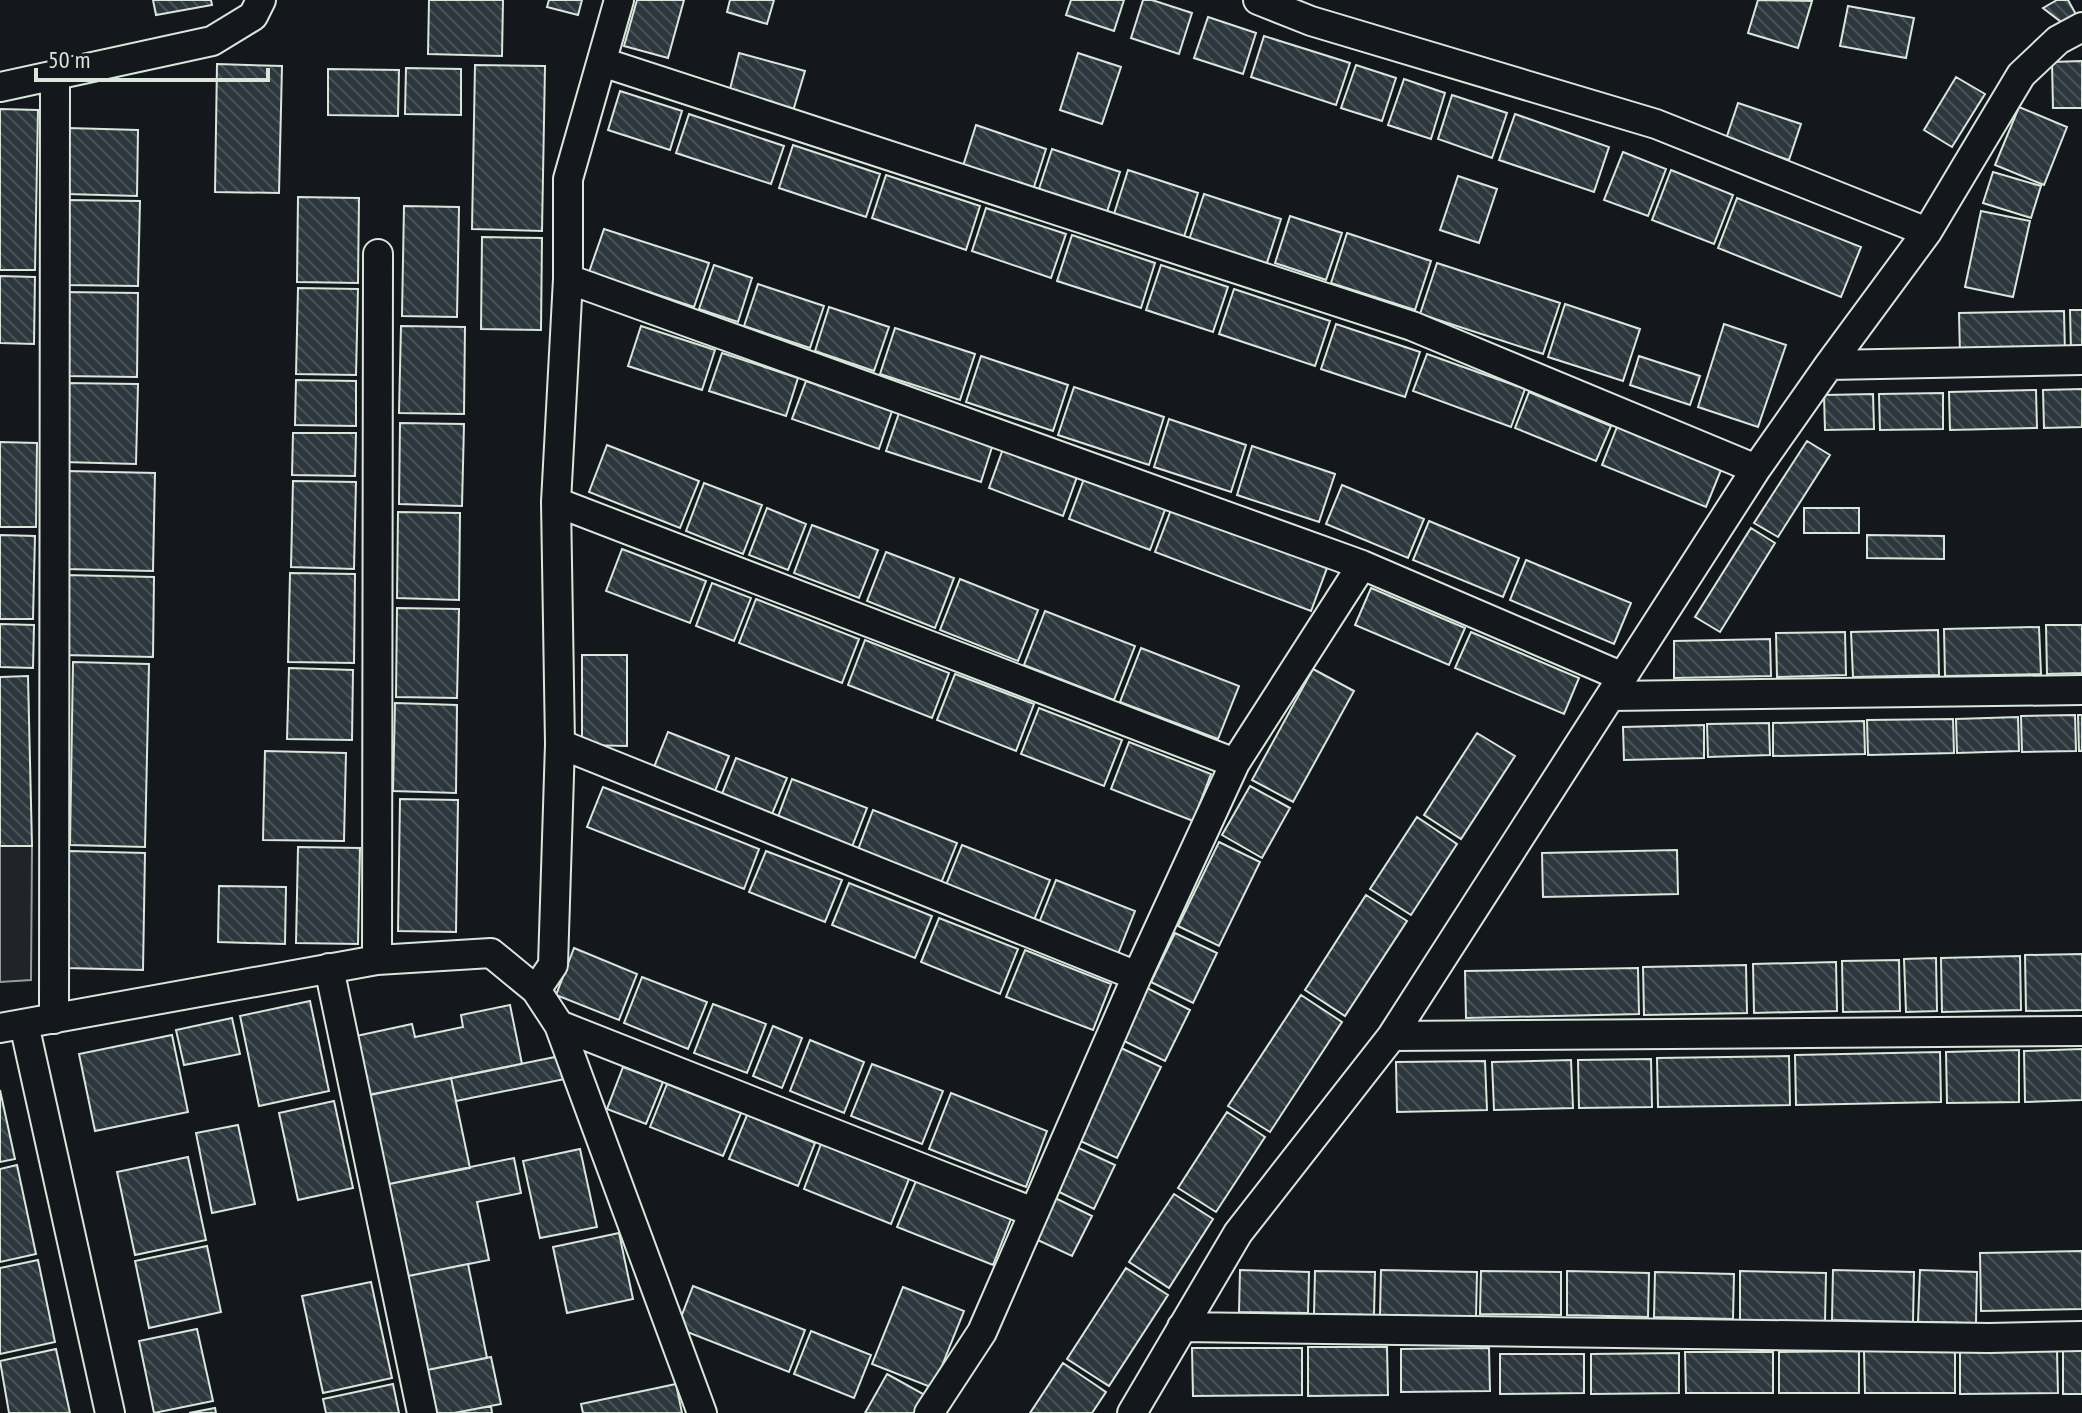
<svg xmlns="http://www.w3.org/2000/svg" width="2082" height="1413" font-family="'PT Sans Narrow',sans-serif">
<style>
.green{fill:#202428;stroke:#939e99;stroke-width:2}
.building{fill:url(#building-back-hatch);stroke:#d8e6dc;stroke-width:2}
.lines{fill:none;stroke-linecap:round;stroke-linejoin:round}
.street-casing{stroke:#d8e6dc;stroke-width:32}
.street{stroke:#14181c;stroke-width:28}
</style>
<defs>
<pattern id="building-back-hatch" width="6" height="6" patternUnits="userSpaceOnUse" patternTransform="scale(2)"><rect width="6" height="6" fill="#2c363c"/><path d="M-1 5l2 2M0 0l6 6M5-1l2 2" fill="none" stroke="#4a5358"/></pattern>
</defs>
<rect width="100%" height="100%" fill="#14181c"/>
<path class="green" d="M0,846H32L31,980L0,982Z"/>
<path class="building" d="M153,0H211L212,5L156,15Z
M429,0H503L502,56L428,54Z
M549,0H582L578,15L547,7Z
M637,0H684L668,58L624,46Z
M730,0H774L767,24L727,12Z
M1071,0H1124L1114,31L1066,15Z
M1143,0H1152L1192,13L1179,54L1131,38Z
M1758,0L1812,1L1798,48L1748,33Z
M2057,0H2068L2078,18L2065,25L2043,8Z
M1848,6L1914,18L1906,58L1840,46Z
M1208,17L1256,33L1243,74L1194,58Z
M1264,36L1350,63L1336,105L1251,77Z
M739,53L805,71L793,111L729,93Z
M1078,53L1121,67L1102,124L1060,110Z
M2082,61V108H2053L2052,62Z
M217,64L282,66L279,193L215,192Z
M475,65L545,66L542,231L472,229Z
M1356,65L1396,78L1382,121L1341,108Z
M406,68L461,69V115L405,114Z
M328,69L399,70L398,116L328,115Z
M1956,77L1985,94L1952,147L1924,130Z
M1404,79L1445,93L1431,139L1388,125Z
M620,91L682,111L670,150L608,130Z
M1452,95L1507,113L1492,158L1438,139Z
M1738,103L1801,124L1789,160L1726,139Z
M2019,107L2067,127L2044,185L1995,165Z
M0,109L38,110L35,270H0Z
M689,114L784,146L771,184L676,153Z
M1515,114L1609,147L1594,192L1499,160Z
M976,125L1046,149L1033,190L963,166Z
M68,128L138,130L137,196L67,194Z
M793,145L880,174L866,217L779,188Z
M1052,149L1120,172L1106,215L1038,192Z
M1623,152L1666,169L1648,216L1604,200Z
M1128,170L1198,193L1183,240L1113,217Z
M1671,170L1733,195L1714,244L1652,220Z
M1993,172L2041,186L2031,218L1983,203Z
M886,175L980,206L966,250L872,218Z
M1458,176L1497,189L1479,243L1440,230Z
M1204,194L1281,219L1265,269L1188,243Z
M298,197L359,198L358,283L297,282Z
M1737,198L1861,247L1841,297L1718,248Z
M66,200L140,201L138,286L65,285Z
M404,206L459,207L457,317L402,316Z
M986,208L1066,234L1051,278L972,251Z
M1981,211L2030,221L2013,297L1965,287Z
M1290,216L1342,233L1326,280L1275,263Z
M604,229L709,263L694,307L589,272Z
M1347,233L1431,261L1415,310L1331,283Z
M1072,235L1155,263L1141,308L1057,281Z
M482,237L542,238L541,330L481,329Z
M1437,263L1560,303L1543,354L1420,314Z
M714,265L752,278L738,322L699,309Z
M1161,265L1228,287L1213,332L1146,310Z
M0,276L35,277L34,344L0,343Z
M758,284L824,306L810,348L744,326Z
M298,288L358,289L356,375L296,374Z
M1234,289L1330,321L1315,366L1219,334Z
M65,292L138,293L137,377L64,376Z
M1565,304L1640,329L1623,381L1548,357Z
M829,307L889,327L874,371L815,351Z
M2070,310H2082V352H2071Z
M2064,311L2065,353L1960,355L1959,313Z
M1336,324L1420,352L1405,397L1321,369Z
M1724,324L1786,345L1758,427L1698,407Z
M401,326L465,327L464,414L399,413Z
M641,326L715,350L702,390L628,366Z
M895,328L975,354L960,400L880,374Z
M722,353L798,378L786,416L709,391Z
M1427,354L1525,389L1511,427L1413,391Z
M981,356L1068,385L1053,431L966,402Z
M1639,356L1700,376L1690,405L1630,385Z
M296,380L356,381V426L295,425Z
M806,381L892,411L879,449L792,419Z
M64,383L138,384L136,464L63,462Z
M1074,387L1164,417L1149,465L1058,435Z
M2082,389V427L2044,428L2043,390Z
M2036,390L2037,428L1950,430L1949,392Z
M1529,392L1611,426L1596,461L1515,428Z
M1943,393V429L1880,430L1879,394Z
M1873,394L1874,429L1825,430L1824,395Z
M899,413L993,444L981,482L886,451Z
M1169,419L1246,445L1231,492L1154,467Z
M400,423L464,424L462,506L399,504Z
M1617,427L1721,470L1706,507L1602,465Z
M293,433H356L355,476L292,475Z
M1807,441L1830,455L1778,537L1754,523Z
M0,442L37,443L36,527H0Z
M607,445L699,481L680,528L589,492Z
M1004,446L1078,474L1063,516L989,488Z
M1252,446L1335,474L1319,522L1237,495Z
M67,471L155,473L153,571L65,569Z
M1085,476L1166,507L1150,550L1069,519Z
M293,481L356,482L354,569L291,567Z
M704,483L762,505L743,554L686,531Z
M1342,485L1424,519L1408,558L1326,524Z
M767,508L806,524L788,570L749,555Z
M1804,508H1859V533H1804Z
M1171,510L1327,568L1311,611L1155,552Z
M398,512L460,513L459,600L397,598Z
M1429,521L1519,558L1503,597L1413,560Z
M812,525L878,550L859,598L794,573Z
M1751,528L1775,543L1720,632L1695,617Z
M0,535L35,536L33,619H0Z
M1867,535L1944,536V559L1867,558Z
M622,549L706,581L690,623L606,591Z
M886,552L954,578L935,628L867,601Z
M1526,560L1631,603L1614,644L1510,600Z
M290,573L355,574L354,663L288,662Z
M64,575L154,577L153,657L63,655Z
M960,579L1038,610L1018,661L940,630Z
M712,583L751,598L734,641L696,626Z
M1371,588L1465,628L1449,665L1355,625Z
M756,599L859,639L842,683L739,643Z
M397,608L459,609L457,698L396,697Z
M1045,611L1135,646L1114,700L1024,665Z
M0,624L34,625L33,668L0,667Z
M2046,625H2082V673L2047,674Z
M2039,627L2041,674L1945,676L1944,629Z
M1938,630L1939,675L1853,677L1851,632Z
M1471,632L1579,678L1564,714L1455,668Z
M1845,632L1846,675L1777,677L1776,633Z
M1770,639L1771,676L1674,678V641Z
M865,640L949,673L932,718L848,685Z
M1141,648L1239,686L1218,739L1120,702Z
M582,655H627V746L582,745Z
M73,662L149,664L145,847L70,845Z
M289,668L353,670L352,740L287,739Z
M1313,669L1354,691L1293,802L1252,780Z
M955,674L1034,704L1016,751L937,720Z
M28,676L32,846H0V677Z
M395,703L457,705L456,793L393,791Z
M1039,708L1122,740L1104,786L1021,754Z
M2075,715L2076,751L2022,752L2021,716Z
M2078,715H2082V751H2079Z
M2018,717L2019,751L1957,753L1956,719Z
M1953,719L1954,753L1868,755L1867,720Z
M1864,721L1865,754L1773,756V723Z
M1769,723L1770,755L1708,757L1707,724Z
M1704,725V758L1624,760L1623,727Z
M668,732L729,756L713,796L652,772Z
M1477,733L1515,756L1461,839L1424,815Z
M1129,742L1211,774L1193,821L1111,789Z
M265,751L346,753L344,841L263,840Z
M736,758L787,778L770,819L720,799Z
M792,779L867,808L850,852L776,822Z
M1250,786L1290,808L1262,858L1222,835Z
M603,787L759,849L744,889L587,827Z
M400,799L458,800L456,932L398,931Z
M873,810L957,843L939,888L856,855Z
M1417,817L1457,844L1411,915L1370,889Z
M1219,842L1260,862L1219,946L1178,926Z
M962,845L1050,880L1032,925L944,890Z
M298,847L360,848L358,944L296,943Z
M1677,850L1678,894L1543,897L1542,853Z
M69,851L145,853L143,970L67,968Z
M766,851L842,880L825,922L749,892Z
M1056,880L1135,911L1116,959L1037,928Z
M849,883L932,916L915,958L832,925Z
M219,886L286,887L285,944L218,942Z
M1366,895L1407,921L1345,1016L1305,990Z
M939,918L1018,949L1000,994L921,962Z
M1175,933L1217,953L1193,1003L1151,982Z
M574,948L637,974L619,1020L556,995Z
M1025,950L1111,984L1093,1030L1006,997Z
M2082,954V1010L2026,1011L2025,955Z
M2020,956L2021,1010L1942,1012L1941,958Z
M1936,958L1937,1011L1906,1012L1904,959Z
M1899,960L1900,1011L1843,1012L1842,961Z
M1836,962L1837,1011L1754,1013L1753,964Z
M1746,965L1747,1013L1644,1015L1643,967Z
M1638,968L1639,1014L1466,1018L1465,971Z
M642,977L707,1002L688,1049L624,1023Z
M1147,988L1190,1010L1165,1061L1122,1040Z
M1301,995L1342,1022L1270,1132L1228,1106Z
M310,1001L329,1091L259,1106L240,1016Z
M713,1004L766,1024L747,1073L694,1053Z
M510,1005L522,1064L368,1095L356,1036L412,1024L415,1037L463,1027L461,1015Z
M232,1018L240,1054L184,1065L176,1030Z
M773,1026L802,1038L782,1088L753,1076Z
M172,1035L188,1112L95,1131L79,1054Z
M810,1040L864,1062L844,1113L790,1091Z
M1119,1047L1161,1067L1117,1158L1074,1138Z
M2082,1049V1100L2025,1102L2024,1051Z
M2019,1050V1102L1947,1103L1946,1052Z
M1940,1052L1941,1102L1796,1105L1795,1055Z
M560,1056L565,1079L456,1101L451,1078Z
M1789,1056L1790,1105L1658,1107L1657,1058Z
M1651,1059L1652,1107L1579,1108L1578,1060Z
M1571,1060L1573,1108L1494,1110L1492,1062Z
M1485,1061L1487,1110L1397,1112L1396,1062Z
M872,1064L943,1091L922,1144L851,1116Z
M623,1067L663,1082L646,1124L607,1109Z
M451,1078L470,1168L389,1184L370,1095Z
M667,1084L741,1113L723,1156L650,1127Z
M0,1090L15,1159L0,1162Z
M951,1093L1047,1131L1026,1187L929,1149Z
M334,1101L353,1188L298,1200L279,1113Z
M1227,1112L1265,1137L1216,1212L1178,1188Z
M747,1115L815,1143L798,1186L729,1159Z
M238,1125L255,1204L212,1213L196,1133Z
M821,1144L909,1179L891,1224L804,1189Z
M1072,1145L1115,1165L1094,1209L1051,1188Z
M580,1149L597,1227L540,1238L523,1161Z
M188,1157L206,1240L135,1255L117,1172Z
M514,1158L521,1193L477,1202L489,1260L408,1276L389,1184Z
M17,1165L36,1254L0,1262V1169Z
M916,1181L1011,1219L993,1265L897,1227Z
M1174,1194L1213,1219L1169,1288L1129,1262Z
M1049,1195L1092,1216L1072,1256L1029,1236Z
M619,1233L633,1299L567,1313L553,1247Z
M207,1246L221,1312L149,1328L135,1261Z
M2082,1251V1309L1981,1311L1980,1253Z
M38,1260L55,1342L0,1354V1268Z
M468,1264L487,1358L427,1370L408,1276Z
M1126,1268L1168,1295L1109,1386L1067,1359Z
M1240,1270L1309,1272L1308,1313L1239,1312Z
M1381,1270L1477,1272L1476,1317L1380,1315Z
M1833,1270L1914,1272L1913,1322L1832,1320Z
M1920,1270L1977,1272L1976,1323L1918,1322Z
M1315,1271L1375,1272L1374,1315L1314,1314Z
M1481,1271L1561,1272V1315L1480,1314Z
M1567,1271L1649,1273L1648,1317L1567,1315Z
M1740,1271L1826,1273L1825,1322L1740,1320Z
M1655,1272L1734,1274L1733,1319L1654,1317Z
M371,1282L392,1378L323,1393L302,1296Z
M693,1286L805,1330L789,1372L677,1328Z
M903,1287L964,1311L933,1388L872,1364Z
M197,1329L213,1401L154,1413L139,1341Z
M811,1331L871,1355L854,1398L794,1374Z
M1308,1347H1387L1388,1395L1308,1396Z
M1192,1348H1302V1395L1193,1396Z
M1489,1348L1490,1391L1401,1392V1349Z
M56,1349L70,1413H9L0,1361Z
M1960,1350H2057L2058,1393L1960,1394Z
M2063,1350H2082V1394H2063Z
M1859,1351V1393H1779V1352Z
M1864,1351H1955V1393H1865Z
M1685,1352H1773V1393H1686Z
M1679,1353V1393L1591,1394V1354Z
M1500,1354H1584V1393L1500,1394Z
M491,1357L501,1404L454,1413H436L427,1370Z
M1063,1363L1106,1392L1092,1413H1030Z
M887,1374L925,1395L914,1413H865Z
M393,1384L399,1413H326L323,1399Z
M676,1384L682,1413H583L581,1404Z
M491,1406L492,1413H454Z
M215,1408L216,1413H189Z"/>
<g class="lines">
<g class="street-casing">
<path id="street" d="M619,0L568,179V279L556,502L560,744L553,965L536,990L559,1025L702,1413
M1258,0L1311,21L1656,124L1927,232
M602,62L1412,326L1756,469
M0,87L212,41L253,16L261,0
M568,279L1362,565L1623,677
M1829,365L2082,360
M556,502L1235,763
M1611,696L2082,690
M560,744L1137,976
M377,960L378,254
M329,968L422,1413
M54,1019L55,76
M24,1024L110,1413
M559,1025L1033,1212
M0,1028L377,960L491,953L536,990
M1392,1036L2082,1031
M1182,1327L1989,1338L2082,1336
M929,1413L982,1332L1137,976L1235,763L1362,565
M1132,1413L1238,1233L1392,1036L1756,469L1829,365L1927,232L2021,75L2058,40L2082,27"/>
</g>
<use href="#street" class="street"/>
</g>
<path d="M36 68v12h232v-12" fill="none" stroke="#d8e6dc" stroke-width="4"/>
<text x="48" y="68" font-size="24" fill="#d8e6dc" stroke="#14181c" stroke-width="6" paint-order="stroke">50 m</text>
</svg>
